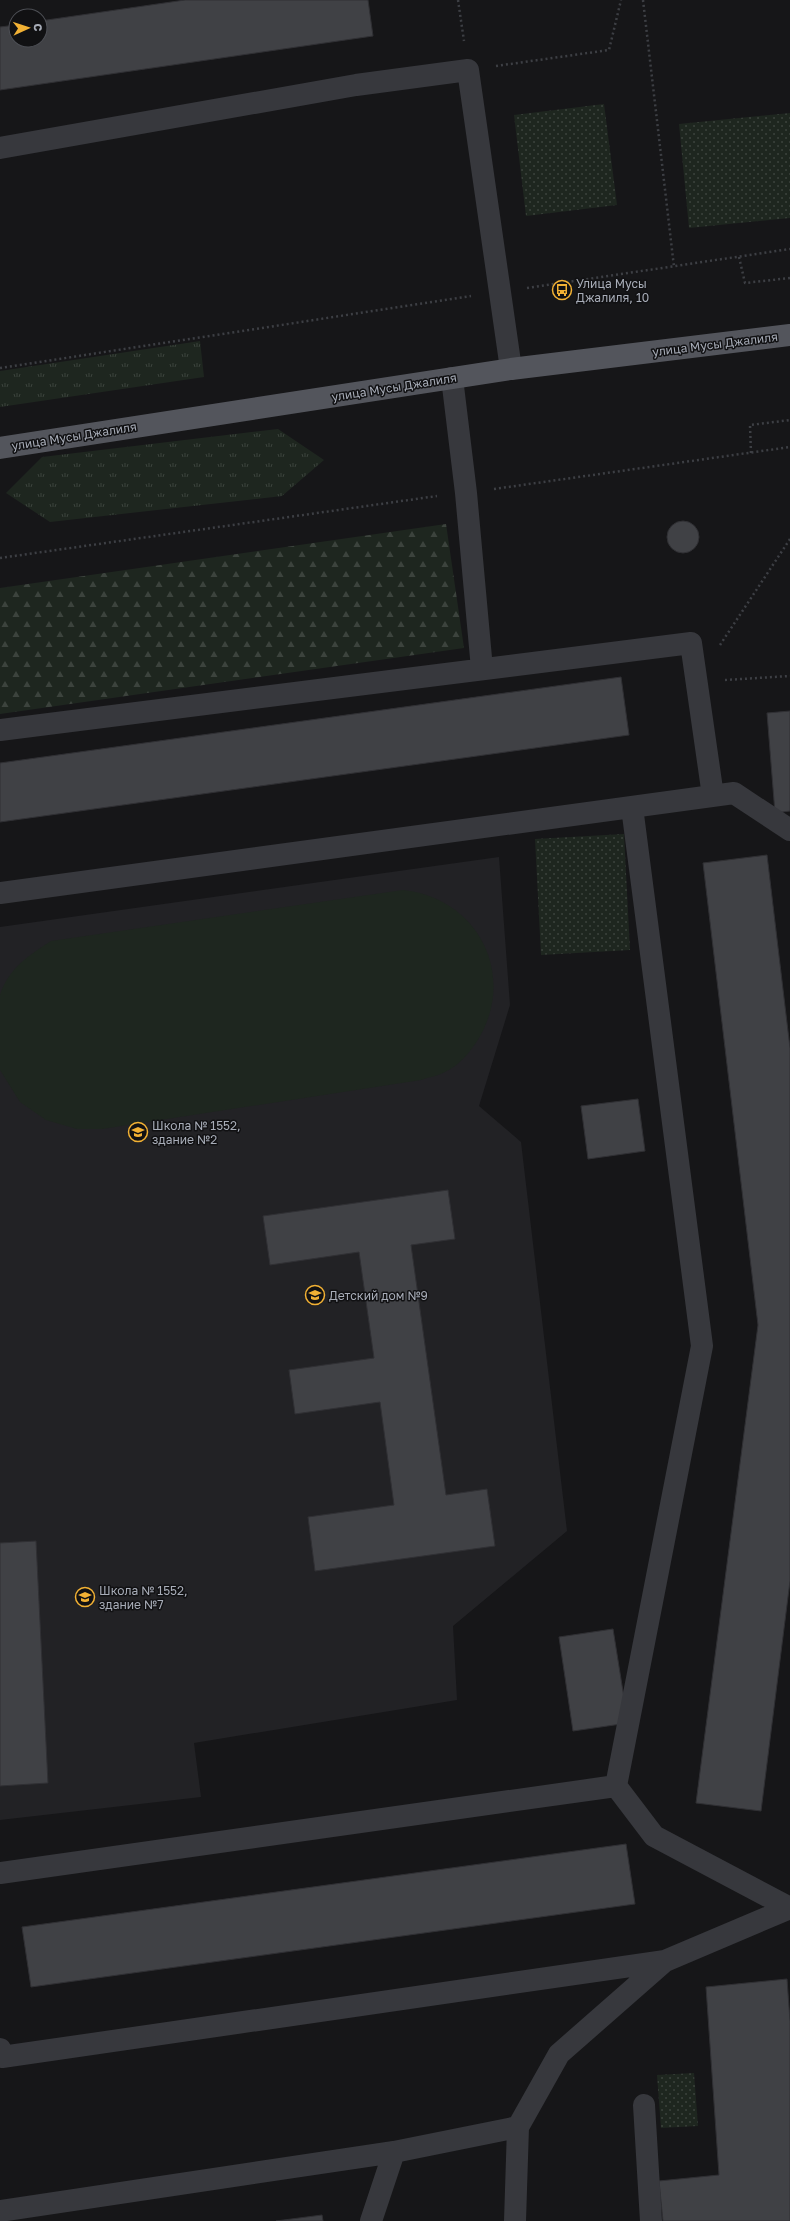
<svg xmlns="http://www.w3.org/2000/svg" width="790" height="2221" font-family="'Golos Text',sans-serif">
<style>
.built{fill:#222225}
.grass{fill:url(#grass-tufts)}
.forest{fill:url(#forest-firs)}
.park{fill:url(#park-dots)}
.pitch{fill:#1e261f}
.building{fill:#404145;stroke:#303034}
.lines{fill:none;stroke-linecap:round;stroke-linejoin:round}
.path{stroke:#3d3f44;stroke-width:2.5;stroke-dasharray:2 3;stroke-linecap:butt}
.minor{stroke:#37383d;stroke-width:22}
.major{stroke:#53555c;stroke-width:22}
.labels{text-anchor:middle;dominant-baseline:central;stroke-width:3;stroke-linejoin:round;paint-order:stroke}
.poi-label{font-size:12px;fill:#a8adb8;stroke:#111113;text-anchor:start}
.street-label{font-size:12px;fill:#a8adb8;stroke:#111113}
</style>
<defs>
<pattern id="grass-tufts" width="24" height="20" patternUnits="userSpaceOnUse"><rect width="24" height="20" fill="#1e261f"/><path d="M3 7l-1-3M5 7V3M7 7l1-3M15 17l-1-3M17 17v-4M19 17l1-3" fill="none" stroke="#3c433d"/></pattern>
<pattern id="forest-firs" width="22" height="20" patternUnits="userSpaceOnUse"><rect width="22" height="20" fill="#1e261f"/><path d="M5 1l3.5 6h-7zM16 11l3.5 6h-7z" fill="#3c433d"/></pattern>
<pattern id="park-dots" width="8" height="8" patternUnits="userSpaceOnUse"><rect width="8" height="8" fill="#1e261f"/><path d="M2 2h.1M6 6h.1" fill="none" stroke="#3c433d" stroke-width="1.8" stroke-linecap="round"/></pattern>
</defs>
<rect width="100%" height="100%" fill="#161618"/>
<path class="built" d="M499,857L510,1005L479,1106L521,1142L567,1531L453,1626L457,1700L194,1743L201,1797L0,1820V927Z"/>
<path class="grass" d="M200,341L204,377L0,407V371Z
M278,429L324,460L282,496L50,522L6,493L42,457Z"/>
<path class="forest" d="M446,524L464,648L0,714V588Z"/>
<path class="park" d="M604,104L617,205L526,216L514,115Z
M790,113V218L689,228L679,124Z
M624,834L630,950L541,955L535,839Z
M694,2073L698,2126L661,2128L657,2075Z"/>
<path class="pitch" d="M403,890C477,898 517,973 479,1038C471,1051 459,1066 445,1072C438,1076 429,1077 421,1080L102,1129H77L46,1120L20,1102L0,1070V995C9,968 28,956 51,941Z"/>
<path class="building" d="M185,0H368L373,36L0,90V27L16,25V40H40V21Z
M667 537a16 16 0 1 1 32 0a16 16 0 1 1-32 0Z
M621,677L629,735L0,822V763Z
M790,711V811L775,813L767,713Z
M767,855L790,1048V1581L761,1811L696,1803L758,1325L703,863Z
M638,1099L645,1151L588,1159L581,1106Z
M448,1190L455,1239L411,1245L446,1495L487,1489L495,1546L315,1571L308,1517L394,1505L380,1402L295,1414L289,1370L374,1358L359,1252L270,1265L263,1216Z
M36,1541L48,1783L0,1786V1543Z
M613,1629L628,1723L573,1731L559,1637Z
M626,1844L635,1904L31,1987L22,1927Z
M787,1979L790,2021V2221H663L659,2181L719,2175L706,1987Z
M322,2215L323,2221H276Z"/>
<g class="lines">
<path class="path" d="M458,0L464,41
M643,0L674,267
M496,66L609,50L621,0
M739,257L745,283L790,278
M527,288L790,249
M0,368L471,296
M751,453L750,425L790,420
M494,489L790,447
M0,558L437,496
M720,645L790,539
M725,680L790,676"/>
<path class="minor" d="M0,148L356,85L468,70L511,369
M452,378L466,493L482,669
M0,730L691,643L713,796
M0,893L734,793L790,830
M616,1786L702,1346L632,807
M0,1873L616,1786L654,1836L790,1908
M0,2049L2,2057L665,1961L790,1908
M644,2105L651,2221
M0,2211L394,2152
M371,2221L394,2152L518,2127
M515,2221L518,2127L559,2054L665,1961"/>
<path class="major" d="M0,448L511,369L790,335"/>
</g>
<defs>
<g id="bus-ring" transform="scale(1)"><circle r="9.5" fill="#111113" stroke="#f2b134" stroke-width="1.5"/><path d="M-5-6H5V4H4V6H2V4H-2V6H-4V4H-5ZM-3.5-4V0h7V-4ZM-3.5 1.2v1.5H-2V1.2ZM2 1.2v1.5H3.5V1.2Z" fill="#f2b134"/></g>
<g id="school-ring" transform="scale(1)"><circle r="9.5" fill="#111113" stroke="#f2b134" stroke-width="1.5"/><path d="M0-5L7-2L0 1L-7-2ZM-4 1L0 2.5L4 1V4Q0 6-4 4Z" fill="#f2b134"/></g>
</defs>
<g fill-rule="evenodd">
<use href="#bus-ring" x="562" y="290"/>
<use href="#school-ring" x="138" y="1132"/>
<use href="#school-ring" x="315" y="1295"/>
<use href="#school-ring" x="85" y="1597"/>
</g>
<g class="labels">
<g class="poi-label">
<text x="576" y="283">Улица Мусы<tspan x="576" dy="14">Джалиля, 10</tspan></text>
<text x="152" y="1125">Школа № 1552,<tspan x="152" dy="14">здание №2</tspan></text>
<text x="329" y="1295">Детский дом №9</text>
<text x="99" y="1590">Школа № 1552,<tspan x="99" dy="14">здание №7</tspan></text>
</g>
<g class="street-label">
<text transform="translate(715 344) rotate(-7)">улица Мусы Джалиля</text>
<text transform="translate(394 387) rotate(-9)">улица Мусы Джалиля</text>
<text transform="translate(74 436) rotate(-9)">улица Мусы Джалиля</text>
</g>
</g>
<g transform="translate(28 28) rotate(87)"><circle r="19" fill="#111113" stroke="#4d4f55"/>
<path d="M0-3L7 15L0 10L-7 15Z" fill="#f2b134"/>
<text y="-6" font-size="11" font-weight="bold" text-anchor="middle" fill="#a8adb8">С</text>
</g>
</svg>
